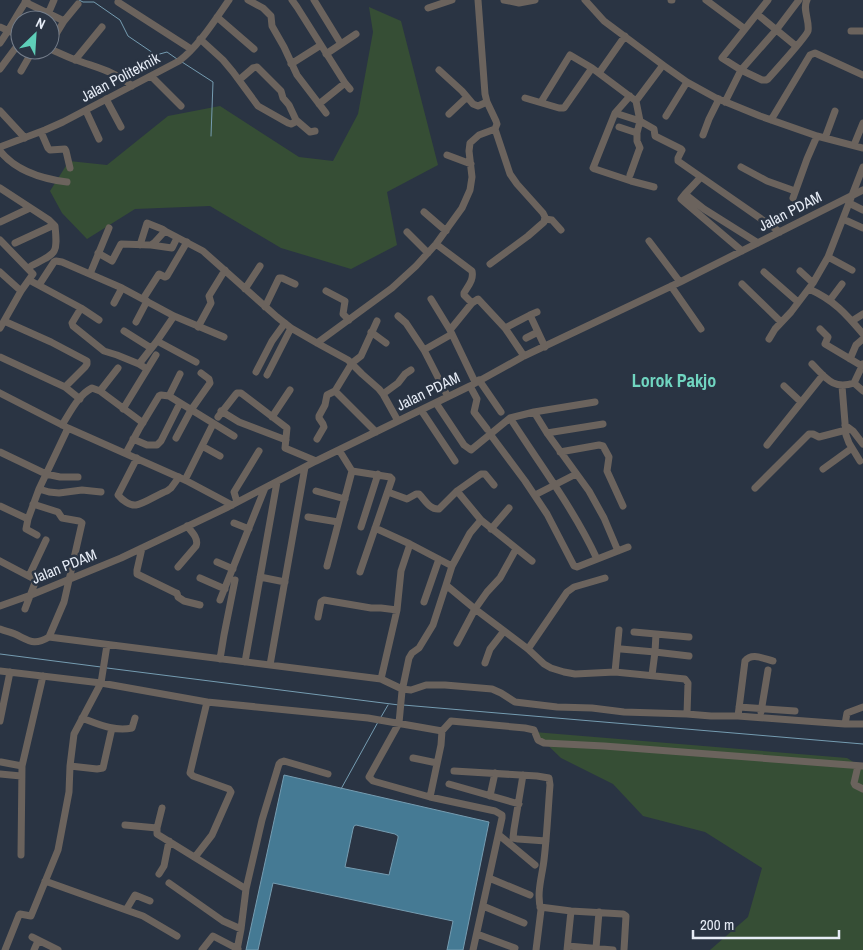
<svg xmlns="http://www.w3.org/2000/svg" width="863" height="950" font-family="'Archivo Narrow',sans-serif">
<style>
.green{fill:#364e35}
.water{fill:#457a94;stroke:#759cb1;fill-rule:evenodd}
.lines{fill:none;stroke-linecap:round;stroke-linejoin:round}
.stream{stroke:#759cb1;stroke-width:1}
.minor{stroke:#6b635d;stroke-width:7}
.labels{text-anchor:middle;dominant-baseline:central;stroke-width:5;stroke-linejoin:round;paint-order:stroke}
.street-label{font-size:15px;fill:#e6ecf6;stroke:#2a3443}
.quarter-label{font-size:18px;font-weight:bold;fill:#70d5c0;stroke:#2a3443}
</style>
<rect width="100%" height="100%" fill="#2a3443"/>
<path class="green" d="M369,7L401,21L438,165L387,192L397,245L351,269L281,248L210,206L135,209L87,239L62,213L50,191L69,161L107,165L168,116L220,106L299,157L333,161L358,114L373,32Z
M534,732L847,758L863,768V950H710L748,917L762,868L705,832L643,816L613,784L561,758Z"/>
<path class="water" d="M284,775L489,822L463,950H447L453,921L273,883L258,950H246ZM356,825L395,834L398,836V838L389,875L345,867L353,829L354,826Z"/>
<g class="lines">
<path class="stream" d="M79,0L83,2H94L120,20L128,36L156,55L167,52L177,59
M182,62L213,82L211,136
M0,654L101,667
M107,668L399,705
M403,705L863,744
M381,717L388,705
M341,789L378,722"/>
<path class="minor" d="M248,0L263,8L271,16L272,26L284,47L297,75L326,113
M292,0L297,7L345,83L350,89
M314,0L341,44
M478,0L485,94L487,102L496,121L497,124L495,129L510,174L517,184L543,213L545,217L544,222L528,236L490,264
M504,0L519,3L535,0
M585,0L604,21L663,65L687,82L716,98L760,116L817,136L863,148
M671,0H672
M706,0L745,29
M768,0L722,58L741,70L762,80H766L768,79C774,72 807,36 808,31C810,21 802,9 807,0
M25,2L64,21
M118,2L191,49
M428,8L452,0
M48,14L54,0
M757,14L796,46
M217,17L254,49
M0,27L20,36
M851,31H863
M200,39L223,60L233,72L258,106L288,123L291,124L297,121
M0,43C10,29 17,14 27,0
M50,44L64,21L78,4
M50,49C60,53 69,58 79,61C98,68 116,72 132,86
M326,54L356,34
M75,60L102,27
M291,64L321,45
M0,69L20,42
M439,70L462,91L473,104L478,106L487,102
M21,71L33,50
M599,73L625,36
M151,76L181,106
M239,80L253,68L257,67L281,91L283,98L289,105L296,120L310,132L315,131
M630,96L615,113L593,168L595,169L631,181L654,187
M525,98L559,108H564L592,68L636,101
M106,99L121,127
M541,102L570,55L592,68
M725,102L741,70L777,29L799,0
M319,104L345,83
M0,111L25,138
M86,111L99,139
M615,113L640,121L654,129L655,136L681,149L682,150L678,158V161L701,177L685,194L704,209L758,243
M449,114L467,97
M666,116L687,82
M771,120L810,55L815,53L863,75
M619,127L637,133L640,121L636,101L663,65
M41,132L48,148L50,150L65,149L66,151L70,168
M703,135L709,119L719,99
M825,138L835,111
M854,145L863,123
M0,147L45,130L63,122L179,61C198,47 215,20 229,0
M0,151C16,171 43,179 67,182
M447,155L471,164
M741,167L767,181L795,191
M630,175L639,150L640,148L637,141V133
M701,177L780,232
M0,188L49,220L55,226C58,255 56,253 31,266
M685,194L681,199L742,251
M793,198L807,159L817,136
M849,203L863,210
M424,212L446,231
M545,219L552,220L561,230
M843,219L863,228
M0,222L30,208
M407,232L428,253
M0,240L33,274L21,291L0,328
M649,241L680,282
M15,243L54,225
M436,244L472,271C474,280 468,286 464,293V295L472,303
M140,245L147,223L162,229L165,231
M151,245L172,248L177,238
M98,253L112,261L121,244L151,245L154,243L165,231L203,251L277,317L291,328L317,343L348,360L362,374L379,389L383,394L398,421
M828,257L852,270
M800,271L813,283
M0,272L21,291
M764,272L798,302
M90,274L109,228
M29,280L81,308L99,320
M742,284L781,322
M39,285L54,262L56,261L62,262L122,288L174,316L224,337
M671,286L701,329
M245,289L260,266
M809,289C834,300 846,314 863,334
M326,291L345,301L343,314L349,320
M143,299L159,274L165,277L167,276L187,242
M431,299L450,330L475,382
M830,300L842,284
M114,303L122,288
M265,307L279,278H282L295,284
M81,308L72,323L73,326L104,351L117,355L139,364L147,369
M530,315L545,347
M398,316L406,323L424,350L448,397
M4,321L51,342L87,361V364L85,367L65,387
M852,321L863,314
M136,322L147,301
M198,327L211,303L209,296L225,270
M505,328L530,315L537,312
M820,329L828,337L825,344L862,366
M450,330L472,303L478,299L505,328L524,356
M124,331L151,348
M371,332L386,343
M526,338L538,332
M769,339L775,329L791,312L813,283L828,257L863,167
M157,341L196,362
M317,343L392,288L416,266L436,244L462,208L470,190L472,177L469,151L470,143L479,135L495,129
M424,350L452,334
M0,357L65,387L80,399
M850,359L856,345L863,339
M139,364L157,341L174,316
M812,364C826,378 833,390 854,383L863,364
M256,372L272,341L285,323
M267,375L291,328
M479,380L501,412
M854,383L863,391
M470,386L477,399L474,412L487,429
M784,386L801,402
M842,386L846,435L849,443L860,461
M100,391L118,368
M335,391L376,432
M0,393L68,428L185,480L232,505
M383,394L398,383L405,374L411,370
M169,396L180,374
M436,403L464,445L471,450L510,418L534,412L547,433L589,491L604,518L618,551
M123,409L156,355
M421,410L455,461
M221,411L239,422L286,440
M534,412L595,402
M218,417L236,394L237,393H241L287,428L285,448L316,461
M272,417L290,390
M510,418C540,465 574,509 597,559
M62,425C70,413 78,395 92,388L100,391L143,423
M845,425L853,431L863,444
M547,433L603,424
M490,434L525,481L547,514L574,566L577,567L628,547
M176,438L191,410L210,383L209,379L201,373
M133,439L147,445H157L161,441L180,403
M317,439L324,427L323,424L319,418V416L325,405L327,395L335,391L352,363L361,356L377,321
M767,445L823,375
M202,446L220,456
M339,450L352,471L390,477L392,479L360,572
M0,452L46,474L60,477H78
M560,452L599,445L603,446L609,457L607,471L623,506
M126,453L139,429L159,396L161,395L169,396L234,436
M137,458L118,495C122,500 130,506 136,505C144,504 158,494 167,491L171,488L179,477
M823,469L852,448
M185,480L213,424
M755,488L809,434H813L819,437L846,430
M39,489L49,492L59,493L82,490L101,492
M316,491L345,499
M457,491L481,520L532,561
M388,492L407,499L416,494H419C425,500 430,510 439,509L457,491L481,474H485L494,485
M535,495L576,474
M237,502L234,492L259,451
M33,504L58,512L62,518L79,521L82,523L64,602L49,637L381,679L402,689L411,690L426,685H445L492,689L501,693L515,702L557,707L592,708L624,712L687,714L711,716H738L845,724H863
M0,506L28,519L39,489L68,428
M308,517L338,522
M28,519L26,529L37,535
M234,523L249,529
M361,527L378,474
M375,528L410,544L452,566L446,585L475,609L528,649L544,664L551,668L564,672L575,674L615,672L685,679L688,683L687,714
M491,529L509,508
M142,548L137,570V574L176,593H177L178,597L184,601L200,605
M0,561L36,580L25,609
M217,562L233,569
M327,566L352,471
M452,566L470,533L481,520
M178,567L196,546C199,539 192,532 187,526
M29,576L46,540
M260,577L285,582
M200,578L225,589
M446,585L433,625L419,648L412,653L409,658L402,691L399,723L369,777L373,781L430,797L495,811L502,815V818L473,950
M220,600L265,488
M424,602L439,559
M0,606L31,595L121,558L228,507L316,461L470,386L524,356L680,282L863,190
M318,617L321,602L324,600L371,608H381L397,610
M0,629C5,631 11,632 15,634C30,641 34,646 49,637
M634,632L656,634L655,652L689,656
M656,634L689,637
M457,643L475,609L487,592L500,578L516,549
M528,649L567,592L574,587L605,578
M621,649L655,652L652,675
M220,659L224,635L235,580
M245,662L277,482
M485,663L490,649L504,631
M270,665L305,467
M0,671L101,683L207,702L368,718L442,731L451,721L525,728L534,730L538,740L544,743L604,746L863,766
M615,672L619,630
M381,679L397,610L401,571L410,544
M739,707L795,711
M761,712L768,670
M738,716L745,661C752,652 764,659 773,661
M82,718C98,724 115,732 132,728L135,718
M0,721L10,672
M845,724L847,713L863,707
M413,758L437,763
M1,762L22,766
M70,766L97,769L103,768L112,728
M858,766L854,783L855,785L863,789
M454,771L537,776L549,778L550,785C548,810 547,835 544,860C542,877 536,894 541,910L536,950
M0,774L21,776
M523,775L514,829L513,838L518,839L546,841
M449,784L519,804
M490,796L495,773
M430,797L441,745L442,731
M125,825L157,828V834L246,889L241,929L237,950
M157,828L162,808
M499,835L535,865
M21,855L22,766L43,676
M195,857L212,835L231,792L229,789L193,776L190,773L207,702
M159,874L164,866L169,841
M489,878L530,895
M45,881L126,910L135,895L150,901
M169,883L223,921L241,929
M246,889L262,820L279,764L281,762L284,761L328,774
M483,906L524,923
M540,907L571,911L623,914L626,916L624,950
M126,910L143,916L177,936
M477,934L515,948
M32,937L58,950
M568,946L613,950
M596,948L599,912
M5,950L19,915L20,914L31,916L58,850L69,792L70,766L74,734L101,683L107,645
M34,950L38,941
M202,950L213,936L238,949
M567,950L571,911"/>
</g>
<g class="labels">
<g class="street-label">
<text transform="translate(120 77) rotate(-28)">Jalan Politeknik</text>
<text transform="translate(790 211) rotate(-27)">Jalan PDAM</text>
<text transform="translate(428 391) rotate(-26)">Jalan PDAM</text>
<text transform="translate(64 566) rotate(-22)">Jalan PDAM</text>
</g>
<g class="quarter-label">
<text x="674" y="380">Lorok Pakjo</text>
</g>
</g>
<g transform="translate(35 35) rotate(25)"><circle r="24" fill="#2a3443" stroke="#757e8b"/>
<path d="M0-4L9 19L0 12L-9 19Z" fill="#5eceb8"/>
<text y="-8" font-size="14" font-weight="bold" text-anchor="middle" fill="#e6ecf6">N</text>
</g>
<path d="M693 930v8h146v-8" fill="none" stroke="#e6ecf6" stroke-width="2.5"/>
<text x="700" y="930" font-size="15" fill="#e6ecf6" stroke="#2a3443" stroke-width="4" paint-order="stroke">200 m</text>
</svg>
